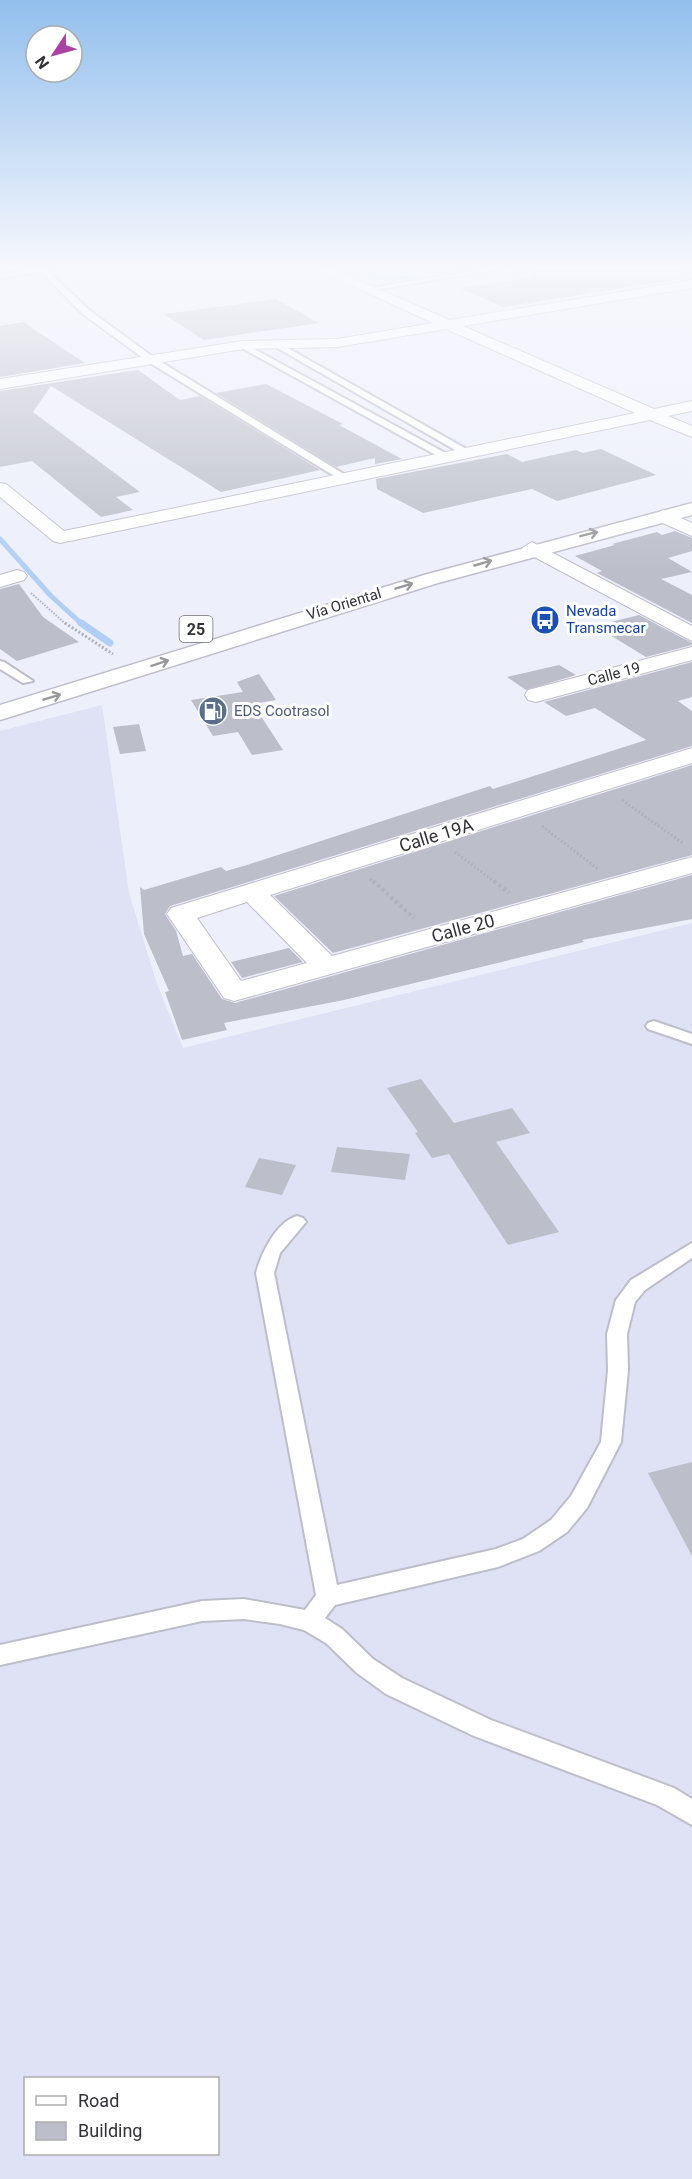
<svg xmlns="http://www.w3.org/2000/svg" width="692" height="2179" font-family="Roboto,sans-serif">
<style>
.built{fill:#dfe1f4;fill-rule:evenodd}
.green{fill:#8cd7a8}
.lines{fill:none;stroke-linecap:round;stroke-linejoin:round}
.stream-far1{stroke:#b1cff5;stroke-width:5}
.stream{stroke:#b1cff5;stroke-width:7}
.building{fill:#bcbec9}
.lane-casing{stroke:#bdbeca;stroke-width:4}
.street-casing{stroke:#bdbeca;stroke-width:2}
.highway-casing{stroke:#bdbeca;stroke-width:3}
.path-far2{stroke:#b0b2bb;stroke-width:2;stroke-dasharray:1.5 1.5;stroke-linecap:butt}
.path-far1{stroke:#b0b2bb;stroke-width:3;stroke-dasharray:2 2;stroke-linecap:butt}
.path{stroke:#b0b2bb;stroke-width:4;stroke-dasharray:3 3;stroke-linecap:butt}
.lane{fill:#fff;fill-rule:evenodd}
.street{fill:#fff;fill-rule:evenodd}
.highway{fill:#fff;fill-rule:evenodd}
.oneway{stroke:#98989b}
.labels{text-anchor:middle;dominant-baseline:central;stroke-width:6;stroke-linejoin:round;paint-order:stroke}
.far-street-label{font-size:15px;fill:#323237;stroke:#fff}
.far-transit-label{font-size:15px;fill:#164399;stroke:#fff;text-anchor:start}
.far-service-label{font-size:15px;fill:#4e5e75;stroke:#fff;text-anchor:start}
.shield{fill:#fff;stroke:#707073;stroke-width:1.5}
.shield-label{font-size:16px;font-weight:bold;fill:#323237}
.street-label{font-size:18px;fill:#323237;stroke:#fff}
</style>
<rect width="100%" height="100%" fill="#edeffb"/>
<path class="built" d="M102,705L129,893L157,984L183,1048L692,923V2179H0V731ZM26,2078H218V2154H26Z"/>
<path class="green" d="M349,266H486L387,282Z"/>
<g class="lines">
<path class="stream-far1" d="M0,539L51,596L83,625"/>
<path class="stream" d="M81,623L110,643"/>
</g>
<path class="building" d="M535,266H680L681,279L503,307L460,288L533,277Z
M276,299L319,323L204,340L164,314Z
M23,322L85,363L0,377V326Z
M138,370L180,400L200,396L320,470L221,492L51,386L33,412L140,492L116,497L133,510L101,517L32,461L0,467V391Z
M266,384L343,424L339,425L402,459L375,464V458L336,467L216,393Z
M601,449L656,475L557,501L532,489L423,513L377,489L376,479L507,454L522,462L576,450L583,453Z
M675,531L692,538V551L668,558L692,572L661,579L692,595V623L597,573L602,571L575,556L615,545L612,544L657,532L662,535Z
M19,584L43,617L79,642L17,661L0,649V589Z
M639,615L692,643V645L646,657L610,635L625,631L611,622Z
M692,662V697L678,701L692,711V746L170,906L165,914L176,931L183,956L192,954L222,999L235,1003L692,875V919L582,940L584,942L344,1000L224,1023L227,1030L182,1040L165,992L169,991L144,934L140,887L144,890L221,867L226,871L247,865L490,786L493,789L646,740L595,708L566,716L544,702Z
M559,665L576,675L526,690L507,677Z
M259,674L276,700L253,704L283,750L252,755L238,732L213,736L191,700L243,692L237,682Z
M139,724L146,751L120,754L113,727Z
M692,765V855L333,953L274,896Z
M289,948L303,962L242,978L231,962Z
M421,1079L454,1123L512,1108L530,1133L496,1142L559,1232L508,1245L449,1154L432,1158L415,1133L418,1132L387,1088Z
M337,1147L410,1154L405,1180L331,1172Z
M259,1158L296,1165L282,1195L245,1187Z
M692,1462V1556L648,1473Z"/>
<g class="lines">
<g class="lane-casing">
<path id="lane" d="M56,266H72L48,271L89,310L153,357L347,476V480H341L147,361L83,314L41,272L0,278V274Z
M504,266H519L368,291L365,289Z
M277,342L470,451L471,453L464,455L274,346Z
M243,343L449,455L450,457L443,459L240,347Z
M0,661L4,662L33,681L23,683L0,669Z
M654,1021L692,1034V1044L648,1029L646,1026L648,1023Z
M297,1216L303,1218L306,1222L280,1253L274,1273L337,1585L496,1549L523,1539L551,1520L571,1496L601,1442L608,1370L607,1334L616,1300L631,1280L692,1243V1258L645,1290L635,1302L627,1334L628,1370L621,1442L587,1508L567,1532L539,1551L498,1567L335,1605L325,1618L342,1629L373,1659L402,1678L491,1720L674,1788L692,1799V1825L657,1805L474,1736L386,1694L357,1673L326,1643L304,1630L280,1624L244,1619L202,1621L0,1665V1645L202,1601L244,1599L305,1610L316,1595L256,1273C261,1254 276,1222 297,1216Z"/>
</g>
<g class="street-casing">
<path id="street" d="M309,266H325L450,320L692,280V288L463,326L654,409L692,401V411L668,416L692,426V437L650,420L60,543L53,541L0,497V483L6,484L64,531L635,413L446,329L337,347L243,349L0,389V379L243,341L337,339L433,323Z
M663,510L692,523V536L656,520L654,516Z
M532,542L692,626V641L525,552L522,548Z
M17,570L24,572L27,576L24,580L0,587V575Z
M692,647V660L536,702L528,700L525,695L528,690Z
M692,748V763L270,895L332,956L692,857V873L234,1001L224,998L167,914L171,908ZM247,902L307,963L241,981L197,918Z"/>
</g>
<g class="highway-casing">
<path id="highway" d="M692,503V515L438,583L0,720V705L424,575Z"/>
</g>
<path class="path-far2" d="M31,593L67,625"/>
<path class="path-far1" d="M65,623L113,654
M622,800L684,844
M542,826L598,869
M455,852L496,883
M370,879L374,883"/>
<path class="path" d="M373,881L414,918
M494,881L509,893"/>
<use href="#lane" class="lane"/>
<use href="#street" class="street"/>
<use href="#highway" class="highway"/>
</g>
<defs><path id="oneway-shaft" d="M-6 0H5M1.5-3L5.5 0L1.5 3" fill="none" stroke-width="1.6" stroke-linecap="round" stroke-linejoin="round" transform="scale(1.5)"/></defs>
<g class="oneway">
<use href="#oneway-shaft" transform="translate(589 534) rotate(-14)"/>
<use href="#oneway-shaft" transform="translate(483 563) rotate(-16)"/>
<use href="#oneway-shaft" transform="translate(404 586) rotate(-17)"/>
<use href="#oneway-shaft" transform="translate(160 663) rotate(-18)"/>
<use href="#oneway-shaft" transform="translate(52 697) rotate(-17)"/>
</g>
<linearGradient id="sky" x2="0" y2="1"><stop stop-color="#92bfed"/><stop offset="0.47" stop-color="#f7f8fd"/><stop offset="1" stop-color="#f7f8fd" stop-opacity="0"/></linearGradient>
<rect width="692" height="571" fill="url(#sky)"/>
<defs>
<g id="bus-disc" transform="scale(1.5)"><circle r="9.5" fill="#1a4fb4" stroke="#fff"/><path d="M-5-6H5V4H4V6H2V4H-2V6H-4V4H-5ZM-3.5-4V0h7V-4ZM-3.5 1.2v1.5H-2V1.2ZM2 1.2v1.5H3.5V1.2Z" fill="#fff"/></g>
<g id="fuel-disc" transform="scale(1.5)"><circle r="9.5" fill="#5c6f8a" stroke="#fff"/><path d="M-5.5-6h7V0h2V4h1.3V-2.5L3-4.5l.8-.8L6-3V5H2.5V1h-1V6h-7ZM-4.2-4.7v3.2H.2V-4.7Z" fill="#fff"/></g>
</defs>
<g fill-rule="evenodd">
<use href="#bus-disc" x="545" y="620"/>
<use href="#fuel-disc" x="213" y="711"/>
</g>
<g class="labels">
<g class="far-street-label">
<text transform="translate(344 604) rotate(-17)">Vía Oriental</text>
<text transform="translate(614 674) rotate(-15)">Calle 19</text>
</g>
<g class="far-transit-label">
<text x="566" y="611">Nevada<tspan x="566" dy="17">Transmecar</tspan></text>
</g>
<g class="far-service-label">
<text x="234" y="711">EDS Cootrasol</text>
</g>
<rect class="shield" x="179.5" y="616" width="33" height="26" rx="4.5"/>
<g class="shield-label">
<text x="196" y="629">25</text>
</g>
<g class="street-label">
<text transform="translate(436 835) rotate(-17)">Calle 19A</text>
<text transform="translate(463 928) rotate(-15)">Calle 20</text>
</g>
</g>
<rect x="24" y="2077" width="195" height="78" fill="#ffffff" stroke="#adadaf" stroke-width="1.5"/>
<rect x="36" y="2096" width="30" height="9" fill="#ffffff" stroke="#adadaf" stroke-width="1.5"/>
<text x="78" y="2107" font-size="18" fill="#323237">Road</text>
<rect x="36" y="2122" width="30" height="18" fill="#bcbec9" stroke="#adadaf" stroke-width="1.5"/>
<text x="78" y="2137" font-size="18" fill="#323237">Building</text>
<g transform="translate(54 54) rotate(234)"><circle r="28" fill="#ffffff" stroke="#adadaf" stroke-width="1.5"/>
<path d="M0-4.5L10 22L0 15L-10 22Z" fill="#aa41a3"/>
<text y="-9" font-size="16" font-weight="bold" text-anchor="middle" fill="#323237">N</text>
</g>
</svg>
